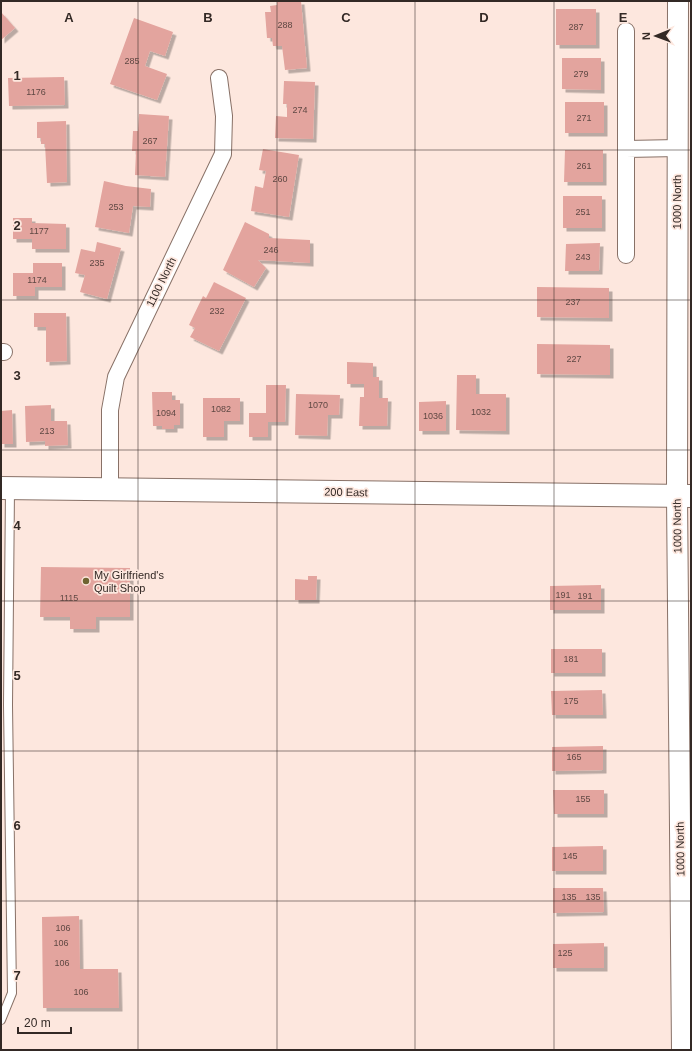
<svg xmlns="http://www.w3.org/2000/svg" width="692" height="1051" font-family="Arial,sans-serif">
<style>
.building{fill:#e3a49e;filter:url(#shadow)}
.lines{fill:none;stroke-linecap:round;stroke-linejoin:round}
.service-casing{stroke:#887167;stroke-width:10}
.minor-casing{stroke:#887167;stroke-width:18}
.tertiary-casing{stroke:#887167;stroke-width:22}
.secondary-casing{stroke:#887167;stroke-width:24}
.service{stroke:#fff;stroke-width:8}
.minor{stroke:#fff;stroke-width:16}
.tertiary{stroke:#fff;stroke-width:20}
.secondary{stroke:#fff;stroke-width:22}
.grid{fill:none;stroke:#332925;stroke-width:1;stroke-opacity:0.55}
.poi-dot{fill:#6f6431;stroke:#fde7de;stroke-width:1.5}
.labels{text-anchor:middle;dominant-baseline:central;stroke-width:3.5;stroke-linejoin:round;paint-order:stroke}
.number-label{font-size:9px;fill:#5f4843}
.street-label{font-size:11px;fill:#332925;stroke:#fde7de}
.poi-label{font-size:11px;fill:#332925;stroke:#fde7de;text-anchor:start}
.grid-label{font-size:13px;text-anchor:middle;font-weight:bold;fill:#332925;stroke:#fde7de;stroke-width:3.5;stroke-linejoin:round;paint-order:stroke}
</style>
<defs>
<filter id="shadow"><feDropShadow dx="3.5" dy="3.5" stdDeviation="0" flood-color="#0004"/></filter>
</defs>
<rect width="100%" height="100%" fill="#fde7de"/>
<path class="building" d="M277,1H301L307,68L285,70L282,46H273L272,38H267L265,12H271L270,6L277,5Z
M556,9H596V45H556Z
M1,12L15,28L1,40Z
M134,18L173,32L165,56L150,51L145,66L167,74L157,100L110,84Z
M562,58H601V90L562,89Z
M64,77L65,105L9,106L8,78Z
M284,81L315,82L313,139L275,138L276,116L287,117V104H283Z
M565,102H604V133H565Z
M139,114L169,116L165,177L135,175L136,151H132L133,131H138Z
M66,121L67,182L47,183L45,144H41V138H37V122Z
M263,149L299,155L289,217L251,211L255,186L263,188L266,171L259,170Z
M565,150H603V182H564Z
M104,181L126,186L151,189L150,207L133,206L129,233L95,227Z
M563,196H602V228H563Z
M13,218H32V223L66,224V249H32V239H13Z
M245,222L269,234V238L310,240V263L258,260L266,268L254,287L223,270Z
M97,242L121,248L107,299L80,292L85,275L75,273L81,249L95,252Z
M600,243L599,271H565L566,244Z
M33,263H62V287H35V296H13V273H33Z
M214,282L246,298L219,351L190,337L195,328L189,325L203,296L206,298Z
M537,287L609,288V318L537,317Z
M34,313H66L67,361L46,362V327H34Z
M537,344L610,345V375L537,374Z
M347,362L373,363V377H379V398H388L387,426H359L360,397H364V384H347Z
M457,375H476V394H506V431L456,430Z
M266,385H286L285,422H268V437H249V413H266Z
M152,392H172V400H180V425H174V429H162V426H153Z
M296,394L340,395L339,415H328L327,436L295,435Z
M203,398H240V421H224V437H203Z
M446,401V431H419V402Z
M51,405V421H67L68,445L45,446V441L26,442L25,406Z
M12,410L13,444H1V411Z
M41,567L130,568V617H96V629H70V617H40Z
M308,576H317L316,600H295V579L308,580Z
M601,585V610H550V586Z
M551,649H602V673H551Z
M602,690L603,715H552L551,691Z
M603,746V770L552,771V747Z
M553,790H604V814H554Z
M603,846V871H552V847Z
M553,888H603L604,912L553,913Z
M79,916L80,969H118L119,1008H43L42,917Z
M604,943V968H553V944Z"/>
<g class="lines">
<g class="service-casing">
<path id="service" d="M1,1020L12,993L8,705L10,489"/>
</g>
<g class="minor-casing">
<path id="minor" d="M626,149L678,148
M626,255V31
M1,352H4
M110,489V410L116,377L223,154L224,116L219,78"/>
</g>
<g class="tertiary-casing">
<path id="tertiary" d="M678,1L677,496L682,1050"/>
</g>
<g class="secondary-casing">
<path id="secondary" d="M1,488L691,496"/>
</g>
<use href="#service" class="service"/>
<use href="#minor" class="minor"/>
<use href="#tertiary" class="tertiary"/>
<use href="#secondary" class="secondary"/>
</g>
<path class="grid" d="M138,1V1050M277,1V1050M415,1V1050M554,1V1050M1,150H691M1,300H691M1,450H691M1,601H691M1,751H691M1,901H691"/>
<circle class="poi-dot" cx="86" cy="581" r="4"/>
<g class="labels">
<g class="number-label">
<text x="285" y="25">288</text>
<text x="576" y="27">287</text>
<text x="132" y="61">285</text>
<text x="581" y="74">279</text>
<text x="36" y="92">1176</text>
<text x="300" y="110">274</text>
<text x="584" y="118">271</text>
<text x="150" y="141">267</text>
<text x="584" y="166">261</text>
<text x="280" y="179">260</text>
<text x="116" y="207">253</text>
<text x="583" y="212">251</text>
<text x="39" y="231">1177</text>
<text x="271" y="250">246</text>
<text x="583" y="257">243</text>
<text x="97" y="263">235</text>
<text x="37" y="280">1174</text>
<text x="573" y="302">237</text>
<text x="217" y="311">232</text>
<text x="574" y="359">227</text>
<text x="318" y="405">1070</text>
<text x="221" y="409">1082</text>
<text x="481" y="412">1032</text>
<text x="166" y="413">1094</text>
<text x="433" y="416">1036</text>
<text x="47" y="431">213</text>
<text x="563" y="595">191</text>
<text x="585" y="596">191</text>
<text x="69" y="598">1115</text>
<text x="571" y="659">181</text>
<text x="571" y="701">175</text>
<text x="574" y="757">165</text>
<text x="583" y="799">155</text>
<text x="570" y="856">145</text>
<text x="569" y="897">135</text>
<text x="593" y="897">135</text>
<text x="63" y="928">106</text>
<text x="61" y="943">106</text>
<text x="565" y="953">125</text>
<text x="62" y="963">106</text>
<text x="81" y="992">106</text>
</g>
<g class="street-label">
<text transform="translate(677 202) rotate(-90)">1000 North</text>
<text transform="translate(161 282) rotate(-64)">1100 North</text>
<text transform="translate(346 492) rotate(1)">200 East</text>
<text transform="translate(677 526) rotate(-91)">1000 North</text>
<text transform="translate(680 849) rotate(-91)">1000 North</text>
</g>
<g class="poi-label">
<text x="94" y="575">My Girlfriend's<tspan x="94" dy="13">Quilt Shop</tspan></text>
</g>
</g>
<g class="grid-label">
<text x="69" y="22">A</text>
<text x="208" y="22">B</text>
<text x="346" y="22">C</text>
<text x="484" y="22">D</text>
<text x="623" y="22">E</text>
<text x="17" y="80">1</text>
<text x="17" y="230">2</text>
<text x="17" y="380">3</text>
<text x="17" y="530">4</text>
<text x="17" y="680">5</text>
<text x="17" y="830">6</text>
<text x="17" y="980">7</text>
</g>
<rect width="692" height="1051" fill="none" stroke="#332925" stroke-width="4"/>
<g transform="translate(656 36) rotate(269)" stroke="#fde7de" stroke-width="3" paint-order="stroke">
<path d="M0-3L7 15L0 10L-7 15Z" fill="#332925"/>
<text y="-6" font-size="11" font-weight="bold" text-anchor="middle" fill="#332925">N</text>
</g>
<path d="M18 1027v6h53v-6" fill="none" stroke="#332925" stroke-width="2"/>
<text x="24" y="1027" font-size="12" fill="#332925" stroke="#fde7de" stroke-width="3" paint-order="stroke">20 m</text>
</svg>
